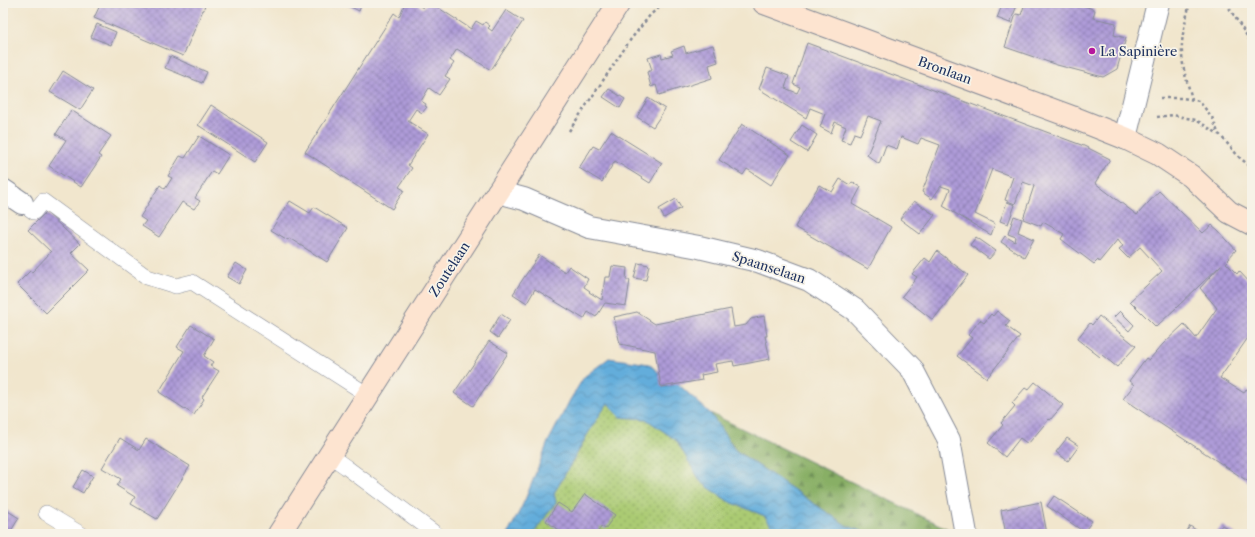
<svg xmlns="http://www.w3.org/2000/svg" width="1255" height="537" font-family="'Libre Caslon Text',serif">
<style>
.forest{fill:url(#forest-firs);stroke:#526f62}
.garden{fill:url(#garden-dots);stroke:#637d68}
.water{fill:url(#water-waves);stroke:#3f6e9c}
.building{fill:url(#building-cross-hatch)}
.lines{fill:none;stroke-linecap:round;stroke-linejoin:round}
.lane-casing{stroke:#868a96;stroke-width:16}
.street-casing{stroke:#868a96;stroke-width:24}
.secondary-casing{stroke:#868a96;stroke-width:24}
.path{stroke:#868a96;stroke-width:2.5;stroke-dasharray:3 3;stroke-linecap:butt}
.lane{stroke:#fff;stroke-width:15}
.street{stroke:#fff;stroke-width:22}
.secondary{stroke:#fde4d0;stroke-width:22}
.poi-dot{fill:#b5179e;stroke:#f7f3e8;stroke-width:1.5}
.labels{text-anchor:middle;dominant-baseline:central;stroke-width:3.5;stroke-linejoin:round;paint-order:stroke}
.poi-label{font-size:13px;fill:#1b2f5e;stroke:#f7f3e8;text-anchor:start}
.street-label{font-size:13px;fill:#1b2f5e;stroke:#f7f3e8}
</style>
<defs>
<pattern id="forest-firs" width="22" height="20" patternUnits="userSpaceOnUse"><rect width="22" height="20" fill="#88af65"/><path d="M5 1l3.5 6h-7zM16 11l3.5 6h-7z" fill="#6e8f56"/></pattern>
<pattern id="garden-dots" width="8" height="8" patternUnits="userSpaceOnUse"><rect width="8" height="8" fill="#abcb73"/><path d="M2 2h.1M6 6h.1" fill="none" stroke="#8aa562" stroke-width="1.8" stroke-linecap="round"/></pattern>
<pattern id="water-waves" width="16" height="10" patternUnits="userSpaceOnUse"><rect width="16" height="10" fill="#63addb"/><path d="M0 5q4-4 8 0t8 0" fill="none" stroke="#518db5"/></pattern>
<pattern id="building-cross-hatch" width="8" height="8" patternUnits="userSpaceOnUse"><rect width="8" height="8" fill="#ae9bd8"/><path d="M0 0l8 8M0 8l8-8" fill="none" stroke="#8d7fb2"/></pattern>
</defs>
<rect width="100%" height="100%" fill="#f7f3e8"/>
<filter id="ink" filterUnits="userSpaceOnUse"><feTurbulence type="fractalNoise" baseFrequency=".025" numOctaves="2"/><feDisplacementMap in="SourceGraphic" scale="8" xChannelSelector="R" yChannelSelector="G"/><feConvolveMatrix kernelMatrix="1 2 1 2 8 2 1 2 1" color-interpolation-filters="sRGB"/></filter>
<filter id="wash" filterUnits="userSpaceOnUse"><feTurbulence type="fractalNoise" baseFrequency=".012" numOctaves="4" result="noise"/><feDisplacementMap in="SourceGraphic" scale="16" xChannelSelector="R" yChannelSelector="G"/><feGaussianBlur stdDeviation="0.9" result="paint"/><feColorMatrix in="noise" values="0 0 0 0 0 0 0 0 0 0 0 0 0 0 0 0 0 1.4 0 .05"/><feComposite in="paint" operator="in"/></filter>
<g filter="url(#wash)">
<rect width="100%" height="100%" fill="#f1e6cd"/>
<path class="forest" d="M710,413L950,530L951,534H864L862,531L847,526L735,450Z"/>
<path class="garden" d="M608,403L620,417L646,419L676,440L701,482L728,501L765,516L777,534H533L544,518L554,493L579,451L594,421Z"/>
<path class="water" d="M609,358L649,364L659,373L662,387L678,384L710,413L735,450L847,526L862,531L864,534H777L765,516L728,501L701,482L676,440L646,419L620,417L608,403C588,430 572,463 554,493L556,502L533,534H508L525,500L548,442L570,400L584,377Z"/>
<g id="blocks">
<path class="building" d="M101,3H206L183,56L94,18Z
M343,3H362L359,11Z
M405,3H415L423,8L427,3H431L471,29L476,21L483,25L485,22L490,26L488,28L492,31L506,10L523,21L491,70L457,49L450,60L454,63L445,76L450,79L439,95L429,88L421,101L426,104L425,106L427,107L422,113L416,109L408,121L428,134L408,165L412,168L399,187L404,190L392,209L305,152L394,13L399,17Z
M1003,3H1018L1010,23L997,18Z
M1025,3H1077L1095,10L1093,18L1116,23L1114,35L1126,38L1117,69L1103,77L1057,65L1005,47L1016,14L1021,15Z
M97,24L116,32L111,45L91,37Z
M807,43L1084,146L1110,159L1095,183L1137,215L1159,191L1203,233L1212,225L1218,230L1236,250L1228,259L1229,260L1226,263L1237,274L1239,271L1252,285V332L1220,378L1244,393L1246,389L1252,393V484L1123,399L1134,385L1129,381L1146,358L1149,360L1163,344L1184,324L1196,338L1217,308L1200,288L1221,265L1156,327L1130,301L1162,271L1140,247L1128,258L1119,249L1123,246L1118,239L1099,262L1098,260L1094,264L1061,239L1064,234L1043,222L1041,226L1023,219L1034,186L1023,182L1015,204L1005,200L1013,177L992,169L975,214L995,224L991,235L943,206L950,189L941,186L932,199L922,192L940,145L921,138L918,144L901,137L897,149L886,145L879,164L867,155L881,121L868,116L860,135L854,133L850,143L841,140L846,127L835,122L831,133L820,127L825,114L810,108L806,118L759,89L767,68L789,76L785,88L797,93L800,87L793,84Z
M713,45L718,62L709,65L712,78L659,95L656,85L651,87L647,72L652,70L648,58L661,54L662,58L673,55L671,51L684,46L686,53Z
M170,56L207,72L202,83L165,68Z
M63,71L93,90L80,110L50,92Z
M609,89L625,99L620,108L603,97Z
M648,98L665,109L653,127L637,117Z
M211,105L268,142L255,162L198,125Z
M71,110L111,136L98,155L101,157L81,187L49,166L66,140L56,134Z
M742,124L790,155L771,185L747,169L743,175L719,160Z
M802,125L817,135L807,152L791,142Z
M611,131L662,163L650,183L615,161L602,182L579,168L593,146L599,149Z
M199,136L229,155L217,174L212,171L195,198L200,201L194,209L182,202L159,237L142,226L146,221L140,217L160,185L165,189L172,178L168,176L180,156L185,158Z
M840,179L850,185L852,182L861,187L852,204L891,227L868,269L795,227L819,185L832,192Z
M676,199L681,208L664,218L659,209Z
M290,201L310,213L314,207L348,228L327,262L289,238L288,240L271,230Z
M914,201L935,215L920,234L900,219Z
M1007,202L1015,205L1008,224L1000,221Z
M46,212L80,244L71,253L89,270L46,313L17,284L30,271L32,272L51,252L28,230Z
M1014,216L1022,219L1018,232L1034,239L1024,257L1001,242L1005,236L1015,242L1016,237L1008,234Z
M976,237L996,251L989,259L970,245Z
M937,251L968,275L933,320L902,296L917,277L912,274L925,258L930,262Z
M539,255L565,272L569,266L588,279L584,287L590,291L589,292L602,300L605,277H610L612,266L627,268L626,280H630L626,306L605,303L596,317L588,312L584,319L535,289L527,303L513,294Z
M236,263L247,270L239,284L227,277Z
M638,263L649,265L646,280L634,278Z
M731,309L734,327L746,325L751,319L764,316L767,336H765L770,359L734,366L733,361L715,364L717,372L701,375L702,380L661,387L655,351L620,344L614,317L637,312L655,324Z
M997,311L1010,321L1006,326L1020,336L987,378L957,356L972,338L968,335L980,320L984,323L991,314L993,316Z
M1120,311L1134,325L1129,331L1114,317Z
M501,314L510,320L498,338L490,332Z
M1099,316L1136,346L1117,367L1102,355L1100,357L1077,339L1090,323L1092,325Z
M191,325L214,339L204,356L213,362L210,366L219,371L202,397L204,399L194,415L159,392L184,351L177,347Z
M489,341L508,353L473,406L454,393Z
M1035,382L1063,405L1050,420L1049,419L1028,444L1020,438L1005,457L988,443L1003,425L1001,423L1015,406L1012,403L1025,388L1028,390Z
M120,438L139,450L146,439L190,466L157,519L131,504L135,497L117,486L121,479L102,468Z
M1067,438L1079,446L1068,461L1056,452Z
M83,470L93,476L83,493L73,487Z
M585,494L615,515L605,529L601,526L597,534H564L546,521L558,503L572,512Z
M1054,496L1092,521L1084,532L1047,506Z
M1041,502L1047,534H1006L1001,510Z
M3,508L19,518L9,534H3Z
M1222,525L1236,534H1216Z
M1190,526L1202,534H1185Z"/>
</g>
</g>
<g filter="url(#ink)">
<use href="#blocks" fill-opacity="0" stroke="#868a96" stroke-width="1"/>
<g class="lines">
<g class="lane-casing">
<path id="lane" d="M22,203L34,212L43,201L147,277L176,286L192,282L368,395
M329,455L346,467L436,534
M46,513L81,534"/>
</g>
<g class="street-casing">
<path id="street" d="M1125,138L1158,3
M3,190L22,203
M498,192L524,199L589,227L699,247L758,261L809,280L855,310L912,369L949,440L966,534"/>
</g>
<g class="secondary-casing">
<path id="secondary" d="M764,3L1072,117L1125,138L1158,154L1191,176L1229,212L1252,224
M279,534L619,3"/>
</g>
<path class="path" d="M1190,3C1186,19 1181,36 1182,53C1182,68 1188,84 1192,99
M1226,3L1252,44
M1160,98H1183L1199,101L1212,117L1219,135
M1157,117L1173,115L1196,120L1220,135L1239,157L1252,168
M569,131L631,39L651,14L666,3"/>
<use href="#lane" class="lane"/>
<use href="#street" class="street"/>
<use href="#secondary" class="secondary"/>
</g>
</g>
<circle class="poi-dot" cx="1092" cy="51" r="4"/>
<g class="labels">
<g class="poi-label">
<text x="1100" y="51">La Sapinière</text>
</g>
<g class="street-label">
<text transform="translate(945 70) rotate(20)">Bronlaan</text>
<text transform="translate(769 267) rotate(18)">Spaanselaan</text>
<text transform="translate(449 269) rotate(-57)">Zoutelaan</text>
</g>
</g>
<rect width="1255" height="537" fill="none" stroke="#f7f3e8" stroke-width="16"/>
</svg>
